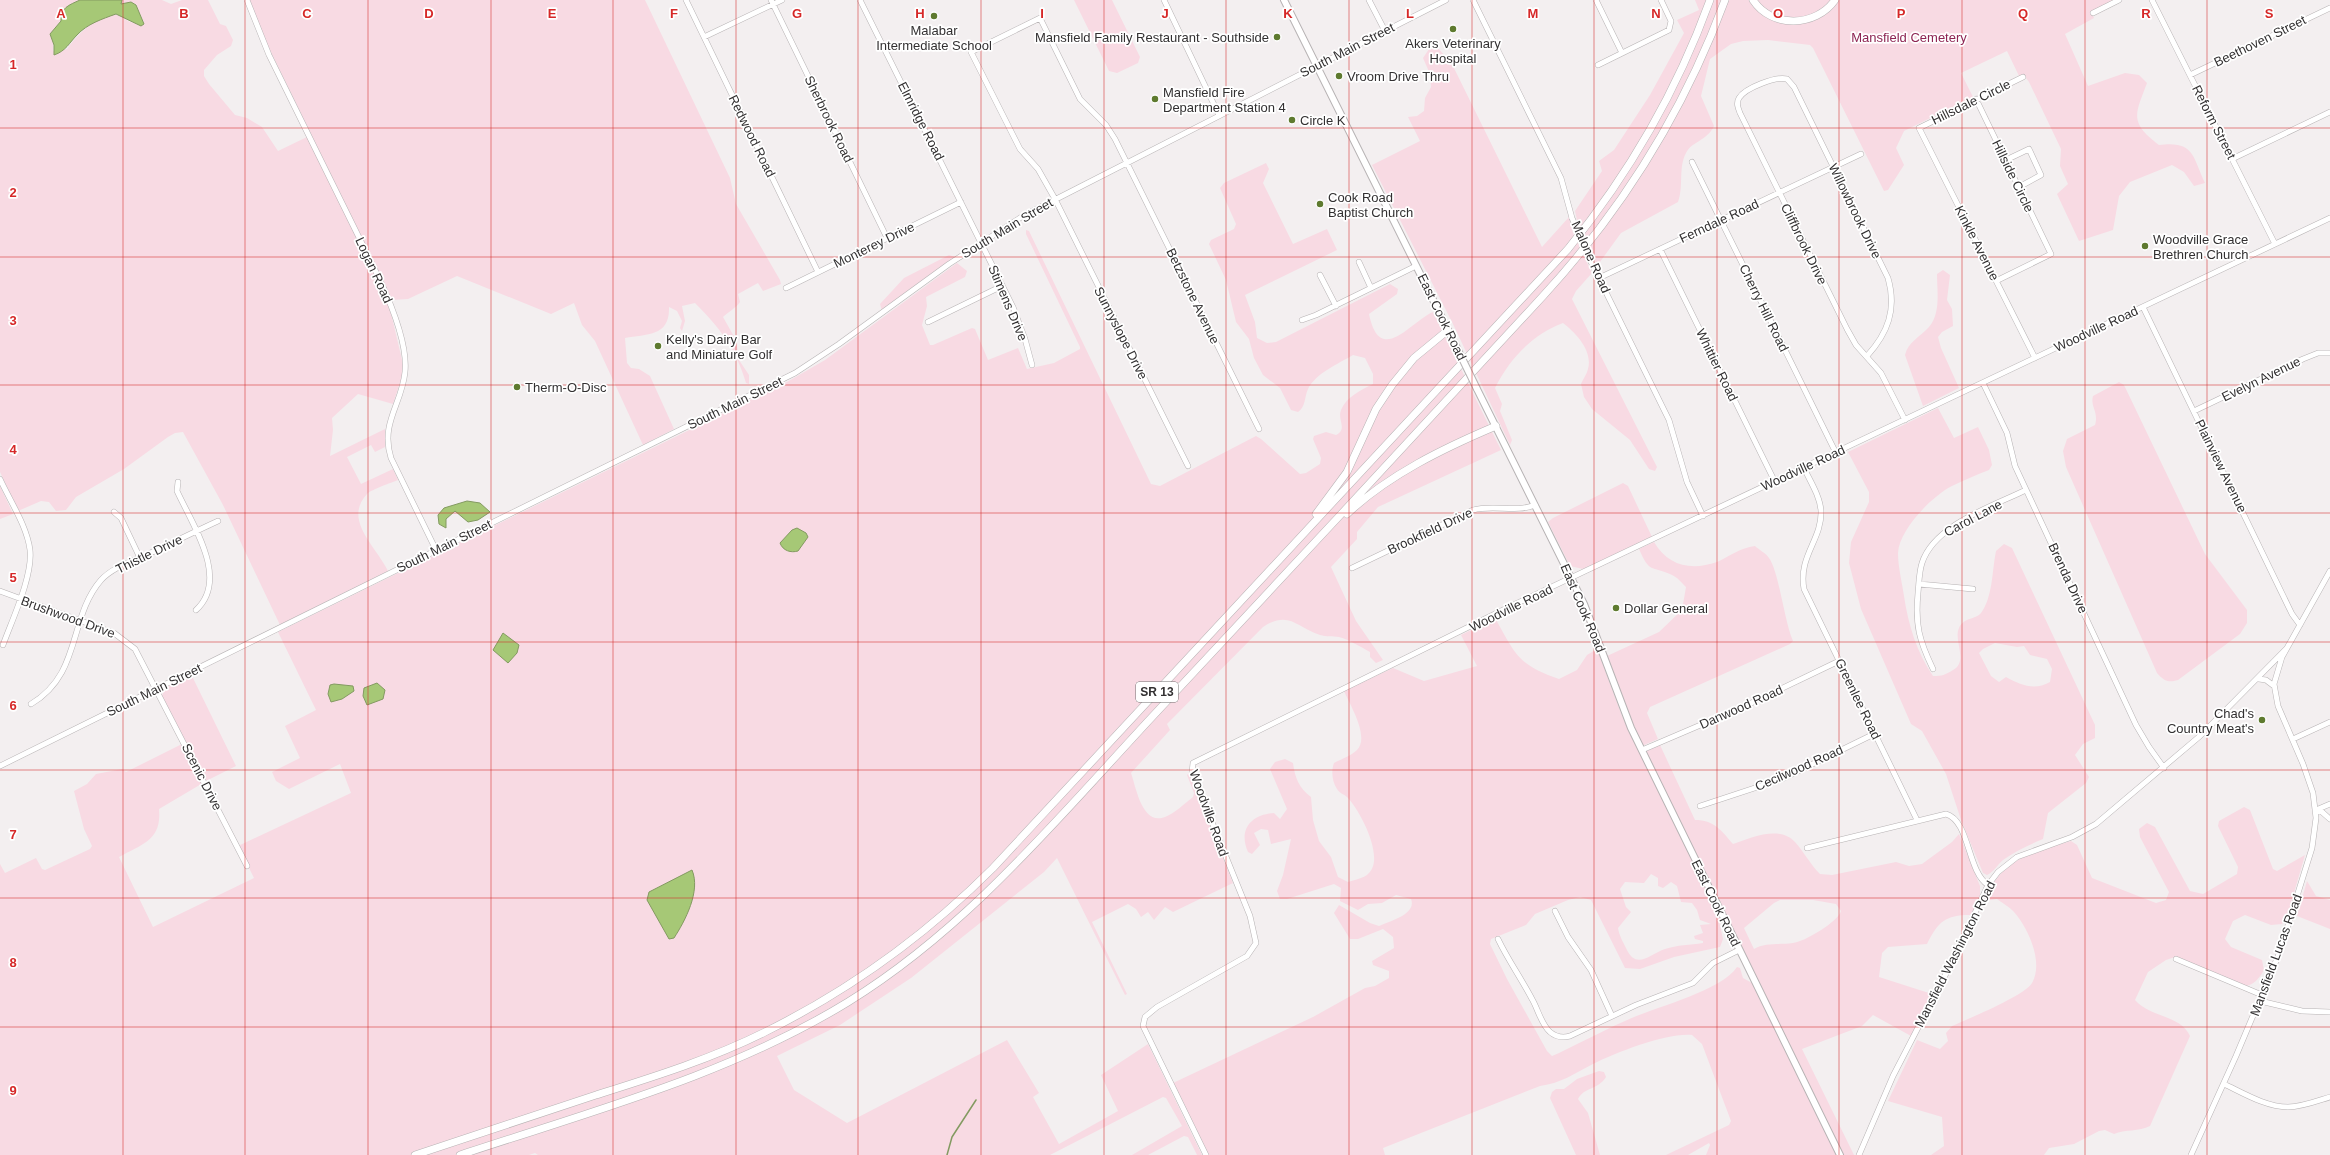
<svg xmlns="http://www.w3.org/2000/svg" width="2330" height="1155" font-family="Helvetica,sans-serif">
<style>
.green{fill:#f8dae3;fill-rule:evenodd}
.water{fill:#a6c876;stroke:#839a61}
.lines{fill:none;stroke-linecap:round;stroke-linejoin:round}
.stream{stroke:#839a61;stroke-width:1.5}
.minor-casing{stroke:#b7b3b4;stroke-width:6}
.major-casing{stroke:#b7b3b4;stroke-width:8}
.highway-casing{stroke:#b7b3b4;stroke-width:8}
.minor{stroke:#fff;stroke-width:5}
.major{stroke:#fff;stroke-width:6}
.highway{stroke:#fff;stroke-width:7}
.minor-bridge-casing{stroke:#b7b3b4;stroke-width:6;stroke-linecap:butt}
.major-bridge-casing{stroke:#b7b3b4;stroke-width:8;stroke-linecap:butt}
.minor-bridge{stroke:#fff;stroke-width:5}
.major-bridge{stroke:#fff;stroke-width:6}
.grid{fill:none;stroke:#d62828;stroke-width:1;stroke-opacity:0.55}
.poi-dot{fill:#5e7a2f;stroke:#fff;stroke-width:1.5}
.labels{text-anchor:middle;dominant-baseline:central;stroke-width:3.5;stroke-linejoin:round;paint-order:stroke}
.shield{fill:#fff;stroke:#706e6f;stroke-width:1}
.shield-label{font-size:12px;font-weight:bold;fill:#323031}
.poi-label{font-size:13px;fill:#323031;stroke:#fff;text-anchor:start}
.park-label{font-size:13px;fill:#8d2453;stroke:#fff}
.street-label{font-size:13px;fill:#323031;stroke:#fff}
.grid-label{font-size:13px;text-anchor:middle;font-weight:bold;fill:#d62828;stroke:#fff;stroke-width:3.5;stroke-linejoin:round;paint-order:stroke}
</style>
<rect width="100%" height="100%" fill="#f3eff0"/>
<path class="green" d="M0,0H80L60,14L61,21L53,30V51L67,49C76,36 99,12 117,15C123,16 124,19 128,21C132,23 139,23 144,23L136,5L131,2L121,4L122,0H162L171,4L182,0H208L220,24L226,26L233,40L231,46L217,55L204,70V76L209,84L235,115L247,118L262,127L278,151L307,137L378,281L390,309L403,364L402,377L393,404L358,394L332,418L333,430L330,456L385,429V447L375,452L371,445L347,457L361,484L393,469L398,480C391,483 372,489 367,494C343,520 375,545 388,571L280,625L223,505L183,432L175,433L168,437L124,469L76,497L66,510L56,511L49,502L41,501L18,511L0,472Z
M249,0H645L730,178L736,204L780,280L781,284L763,291L758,283L738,294L740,302C736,308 728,312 723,317L736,340L739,360L749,375V384L746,383C736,349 720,328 695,303L682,306L685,321L682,331L680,328L682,321L677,311L669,307C670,337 647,334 625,338L627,363L631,368L639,369L650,376L674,429L643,445L595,341L582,325L574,303L551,314L457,276L408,299L392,300L267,44Z
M1074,0H1112L1140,57L1138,63L1117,73L1109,71Z
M1695,0H2119L2092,13L2094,18L2065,34L2088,86L2125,73L2139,75L2147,83C2135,115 2129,122 2159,145C2194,141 2192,155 2205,183L2194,186L2184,172L2172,165L2130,182L2119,196L2113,230L2079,241L2057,194L2068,184L2060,166L2061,149L2029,82L2026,78L2019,76L2007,51L1961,73L1973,97L1904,131L1896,148L1904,165L1888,190L1884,191L1813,48L1810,45L1768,40L1743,41L1731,44L1710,59L1701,96L1714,126C1707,141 1692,141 1686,153C1678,168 1684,186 1678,202L1621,233L1597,266L1578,225L1575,211L1602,171L1599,161L1614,150L1650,95L1684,33L1677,20L1699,10Z
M1437,47L1446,57H1456L1451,62L1542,247L1569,217L1573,233L1592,273L1576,291L1572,299L1657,467L1655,471L1649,469L1630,440L1592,409L1584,397L1581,384C1583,379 1587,374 1588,369C1593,351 1576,333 1563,323C1532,335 1510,358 1495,388L1502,404L1500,411L1512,440L1510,445L1453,324L1372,165L1420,141L1408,117L1417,116L1424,111L1425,98L1431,87L1430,74L1423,58L1429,49Z
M1266,163L1269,169L1263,183L1293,244L1327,229L1337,250L1245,295L1255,322L1257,338L1267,343L1276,342L1390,284L1398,289L1397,294L1369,314C1380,367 1410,322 1433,312L1501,450L1378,507L1357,532V539L1331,567L1356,621L1383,660L1376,663L1370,657V652C1359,646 1350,640 1339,637C1333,636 1326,637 1320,635C1296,627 1289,610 1263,627L1167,724L1170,730L1131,773C1136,787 1142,826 1165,817C1175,813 1184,804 1193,797L1194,793L1187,775L1189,773L1233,883L1173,912L1165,907L1154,920L1148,912L1141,917L1136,909L1128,904L1092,922L1127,994L1125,995L1057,858L1044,872L911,978L840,1025L777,1056L794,1090L847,1123L1007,1040L1039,1093L1033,1097L1059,1144L1118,1111L1101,1075L1148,1044L1202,1155H1197L1188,1137L1184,1136L1148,1155H1132L1182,1126L1166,1098L1163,1097L1050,1155H538L535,1153L529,1155H0V864L5,873L36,858L42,869L45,870L90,849L92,846L84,829L74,791L87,784L96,774L122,769L126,772L182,744L203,783L159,809C162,840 142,844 119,857L153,927L254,878L238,846L351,793L340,764L289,789L276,781L272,772L300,758L285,726L316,710L278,632L787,382L825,360L957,263L967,271L965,277L926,297L927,306L922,325L930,345H933L972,328L975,329L988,360L1018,348L1027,369L1054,363L1080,349V347L1026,234V230L1029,231L1151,484L1160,486L1256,436L1261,439L1300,474L1306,473L1320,464L1321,458L1313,439L1314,436L1326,432L1336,435C1348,429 1337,420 1341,410C1346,397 1361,390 1373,384V374L1365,358L1353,355C1338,364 1316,373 1308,389C1304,398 1306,406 1298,412L1291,410L1280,388L1263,375L1254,358L1249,339L1236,322L1226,280L1209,244L1211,240L1234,229L1236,224L1220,188L1224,183Z
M949,255L955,257L882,311L880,304L904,278Z
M1943,270L1950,275L1947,300L1952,309L1953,326L1942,332L1938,337L1941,348L1959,388L1923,406L1905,355C1908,342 1920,337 1929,327C1941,313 1937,291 1937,274Z
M2119,382L2124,385L2205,554L2247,610V623L2240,634L2178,680C2168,683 2164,681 2157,673L2066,467L2063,451L2067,439L2095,425C2099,412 2090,407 2093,396Z
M1938,408L1954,438L1978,427L1989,450L1992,465L1989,470C1976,475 1964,480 1952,486C1932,496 1899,530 1898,553C1898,567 1902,582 1904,596C1908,624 1917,653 1933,676C1942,676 1945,675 1953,670C1969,661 1953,641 1959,628C1964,617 1975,620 1981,613C1993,597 1992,570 1996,551L2004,544L2012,548L2095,725V738L2083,744L2075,755L2089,777L2086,783L2048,813L2043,839C2029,845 2015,851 2003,860C1997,865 1994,872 1987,875L1983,873L1961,820L1946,774L1922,731L1911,724L1861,609L1849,563L1851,542L1869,502V492L1848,452ZM1995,643L2017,647L2024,646L2030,655L2047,659L2052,669L2050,682C2034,691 2021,685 2006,677L1999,682L1991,676L1979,653L1983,649Z
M1623,483L1628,486L1652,537L1583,569L1570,566L1548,522L1553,518Z
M0,486L13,514L0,519Z
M1654,542C1668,566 1691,571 1717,562C1730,556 1740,548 1755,546C1759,550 1766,553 1769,558C1779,572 1784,620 1793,641L1790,644L1650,707L1647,713L1658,739L1642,746L1623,704L1607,656L1659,632L1682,610L1686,587C1682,583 1677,577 1672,575C1650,565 1650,574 1639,549Z
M1495,618C1516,655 1517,664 1559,679L1577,670L1587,655L1597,649L1622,716L1722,921H1719L1723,939L1720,947L1674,957L1640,969L1625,968L1591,900L1580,897L1568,900L1535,914L1526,925L1491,939L1490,944L1507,979L1547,1051L1552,1056L1559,1053C1584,1041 1608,1028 1634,1017C1660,1006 1722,990 1737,967L1740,968L1743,978L1752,983L1837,1155H1706L1710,1145L1709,1143L1688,1155H1666L1729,1125L1731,1121L1702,1044L1692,1035C1665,1033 1618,1052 1593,1064C1573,1074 1562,1083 1540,1086L1383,1148L1385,1155H1208L1173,1083L1313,1017L1365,988L1375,986L1389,978V971L1373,965L1372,961L1394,948L1393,937L1383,929L1358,939H1350L1334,913L1339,905L1370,923L1379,926C1390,921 1417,914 1411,899L1396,895L1382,903L1368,904L1358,910L1340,901L1341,888L1334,884L1287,899H1280L1277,891L1283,875L1291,839L1271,844L1268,830L1261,829L1254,833L1260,845L1252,854L1248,852C1238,830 1251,814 1274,813L1280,819L1287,809L1270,769L1275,762L1285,759L1293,763C1295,778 1299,788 1311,797L1313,820L1319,841L1331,857L1338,877L1348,882C1354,880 1364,878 1368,874C1386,859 1360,810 1347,797C1344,794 1339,793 1337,789C1332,781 1331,771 1334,763C1341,759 1351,756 1357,750C1370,737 1350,705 1344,691L1393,668L1424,681L1477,666L1461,635ZM1651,874L1658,878V886L1663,888L1671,882L1677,886L1681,902L1692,903L1697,910L1700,920L1711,924L1700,925L1703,933L1694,936L1695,939L1703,941V943C1690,945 1677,945 1665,949C1650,954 1636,971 1626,948C1623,942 1619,935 1618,928L1631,912L1626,907L1620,889L1625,882L1644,883Z
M191,674L236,766L206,781L162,696L165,688Z
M1660,745L1695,820C1714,820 1721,830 1733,844C1751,838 1779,825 1795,842C1804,852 1810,864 1820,874L1832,875L1896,862L1909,866L1922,864L1952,842L1959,834L1980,886V902L1970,915C1945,915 1938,922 1927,944L1888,947L1882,953L1879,977L1932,994L1911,1036L1873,1015L1862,1026L1802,1049L1854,1155H1842L1645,752ZM1780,900H1813L1836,904L1841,911C1838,922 1804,942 1793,943C1780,945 1765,942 1754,949L1744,928L1774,903Z
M2244,807L2250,810L2273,869L2277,871L2305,855L2287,917L2282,924L2271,925L2245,915L2233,921L2225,939L2231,947L2262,960L2264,970C2260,977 2256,983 2247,986L2175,957L2166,960L2148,972L2135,1000C2149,1017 2181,1015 2190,1036L2150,1126C2139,1132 2125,1129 2114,1134L2105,1130L2099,1131L2074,1144L2049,1148L2044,1155H1931L1944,1146L1942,1117L1888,1101L1917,1040L1940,1049L1948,1041L1946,1033L1952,1026C1968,1019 2024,996 2032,983C2044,962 2028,928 2014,912C2010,907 2002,903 1997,899L1984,901C2002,858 2030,854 2071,841L2077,845L2092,878L2156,903L2166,900L2169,892L2140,837L2139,829L2147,823L2155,827L2190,891L2203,894L2237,874L2238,867L2218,826L2219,821Z
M2307,881L2316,896L2330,900V929L2297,916Z
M1599,1071L1604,1072L1606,1077C1598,1090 1584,1087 1578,1099L1588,1113L1600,1155H1576L1550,1098L1552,1092L1556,1089H1564L1577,1079Z"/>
<path class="water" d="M80,0H122L121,4L131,2L136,5L144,24L141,26L116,14C102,19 87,24 77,35C69,43 66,51 54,55V45L50,34L61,21C60,8 69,5 80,0Z
M467,501L480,503L490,512L478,520L468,522L455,511L446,519V528L439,524L438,515L444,508Z
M797,528L806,533L808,537L798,551C791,553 783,551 780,543L792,530Z
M503,633L519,645L517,653L508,663L493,650Z
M377,683L385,690L383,699L367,705L363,696L364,688Z
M334,684L353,686L354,691L342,699L331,702L328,694L330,685Z
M692,870C701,891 685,921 674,938L669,939L647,900L649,892Z"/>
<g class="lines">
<path class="stream" d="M947,1155L952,1137L976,1100"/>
<g class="minor-casing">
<path id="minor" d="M247,0L269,55L380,280C391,304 408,344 405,372C402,404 380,423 391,458L436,550
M686,0L818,272
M771,0L887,238
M860,0L1013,307L1025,339L1032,365
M1164,0L1219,115
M1369,0L1385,31
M1473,0L1561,178L1572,218
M1596,0L1622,53
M2152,0L2275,244
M2093,13L2119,0
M704,37L782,0
M1598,65L1669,30L1671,21L1661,0
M2190,75L2330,8
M2023,77L1919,128L2035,358
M1976,99L2051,254L1996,281
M2232,159L2330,112
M2006,160L2029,149L2041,175L2019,187
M1692,162L1836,453
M1660,249L1775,482
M1359,262L1371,288
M1592,264L1669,420L1687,482L1703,516
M1320,275L1336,306
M1599,278L1861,154
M786,288L961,202
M2143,307L2292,614L2300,625
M1302,320L1316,315L1416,266
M928,322L1002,286
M1867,356C1888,333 1897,309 1888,278L1794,87L1787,79C1776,76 1745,88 1739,98C1736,103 1738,108 1740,113L1847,329L1856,345L1881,373L1905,420
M1983,383L2007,433L2015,466L2136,725L2149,747L2164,768
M2194,411L2303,359L2318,353H2330
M1188,466L1055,199L1038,169L1020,149L971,52L1040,18L1080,99L1106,125L1115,139L1259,429
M1804,468C1810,481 1820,496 1821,511C1822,540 1798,556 1804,589L1917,820
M0,479C10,501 27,526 30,550C33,576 12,620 3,645
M178,482L177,491C192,524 230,579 196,610
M114,512L121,518L140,558
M1352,568L1473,510C1493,504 1516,513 1535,505
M1919,584L1973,589
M0,591L114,633L135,649L247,866
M1933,669C1919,640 1915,625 1918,593C1919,583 1919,572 1922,563C1934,525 1993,506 2026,490
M2259,679L2266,680L2274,686
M31,704C82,674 68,618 101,580C113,567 131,562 146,555C170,544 194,532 218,521
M2293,739L2330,722
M1642,750L1745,706L1839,661
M0,766L795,373L839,344L949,264L1023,216L1446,0
M1700,806L1782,779L1874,734
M2316,810L2322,812L2330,819
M2316,810L2330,804
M1807,848L1946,814C1970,821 1967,871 1988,885
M1555,911L1568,937L1591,970L1612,1016
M1498,939C1508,960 1521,978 1532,999C1538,1009 1541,1024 1550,1032C1556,1037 1563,1038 1570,1036L1636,1005L1693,983L1713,963L1739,950
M2176,959L2262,995
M2260,1001L2302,1011L2330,1012
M2224,1084C2243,1093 2266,1107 2288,1107C2302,1107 2317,1101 2330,1097
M1206,1155L1143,1026L1145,1017L1157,1007L1247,956L1256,943L1250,916L1192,773L1193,763L1505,609L2330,218
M1859,1155L1893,1076L1953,960L1988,885L1998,872L2017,857L2072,837L2096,824L2200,736L2286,649
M2191,1155L2236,1056L2279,954L2312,848L2316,818L2313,793L2303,764L2278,706L2274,684L2282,657L2330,571"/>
</g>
<g class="major-casing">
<path id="major" d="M1284,0L1457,348
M1477,389L1584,604L1631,728L1840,1155"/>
</g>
<g class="highway-casing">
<path id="highway" d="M1753,0C1772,29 1816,27 1835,0
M1316,514L1347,472L1376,409L1392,385L1414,358L1448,330
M1347,514C1388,475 1444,448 1496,426
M415,1155C476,1135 536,1115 596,1095C653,1077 711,1059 765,1032C850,990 926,935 993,868L1568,249C1629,174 1677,91 1710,0
M460,1155C592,1111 729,1075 848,1002C968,928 1057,819 1152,717C1283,577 1413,437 1543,296C1623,209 1684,111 1725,0"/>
</g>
<use href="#minor" class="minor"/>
<use href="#major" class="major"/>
<use href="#highway" class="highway"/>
<g class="minor-bridge-casing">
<path id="minor-bridge" d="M1572,218L1592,264"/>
</g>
<g class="major-bridge-casing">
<path id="major-bridge" d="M1457,348L1477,389"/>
</g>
<use href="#minor-bridge" class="minor-bridge"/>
<use href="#major-bridge" class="major-bridge"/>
</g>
<path class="grid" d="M123,0V1155M245,0V1155M368,0V1155M491,0V1155M613,0V1155M736,0V1155M858,0V1155M981,0V1155M1104,0V1155M1226,0V1155M1349,0V1155M1472,0V1155M1594,0V1155M1717,0V1155M1839,0V1155M1962,0V1155M2085,0V1155M2207,0V1155M0,128H2330M0,257H2330M0,385H2330M0,513H2330M0,642H2330M0,770H2330M0,898H2330M0,1027H2330"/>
<g class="poi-dot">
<circle cx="934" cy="16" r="4"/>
<circle cx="1453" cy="29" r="4"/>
<circle cx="1277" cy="37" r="4"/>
<circle cx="1339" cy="76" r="4"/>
<circle cx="1155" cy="99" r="4"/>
<circle cx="1292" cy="120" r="4"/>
<circle cx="1320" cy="204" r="4"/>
<circle cx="2145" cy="246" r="4"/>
<circle cx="658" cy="346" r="4"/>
<circle cx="517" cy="387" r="4"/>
<circle cx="1616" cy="608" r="4"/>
<circle cx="2262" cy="720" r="4"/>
</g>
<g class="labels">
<rect class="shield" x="1136" y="682" width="42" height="20" rx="3"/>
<g class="shield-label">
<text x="1157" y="692">SR 13</text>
</g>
<g class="poi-label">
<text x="934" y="30" text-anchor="middle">Malabar<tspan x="934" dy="15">Intermediate School</tspan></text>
<text x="1269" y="37" text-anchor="end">Mansfield Family Restaurant - Southside</text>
<text x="1453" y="43" text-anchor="middle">Akers Veterinary<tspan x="1453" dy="15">Hospital</tspan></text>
<text x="1347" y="76">Vroom Drive Thru</text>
<text x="1163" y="92">Mansfield Fire<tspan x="1163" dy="15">Department Station 4</tspan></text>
<text x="1300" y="120">Circle K</text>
<text x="1328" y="197">Cook Road<tspan x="1328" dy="15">Baptist Church</tspan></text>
<text x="2153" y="239">Woodville Grace<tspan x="2153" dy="15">Brethren Church</tspan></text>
<text x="666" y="339">Kelly's Dairy Bar<tspan x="666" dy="15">and Miniature Golf</tspan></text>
<text x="525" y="387">Therm-O-Disc</text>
<text x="1624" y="608">Dollar General</text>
<text x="2254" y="713" text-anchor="end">Chad's<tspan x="2254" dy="15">Country Meat's</tspan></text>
</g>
<g class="park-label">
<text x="1909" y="37">Mansfield Cemetery</text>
</g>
<g class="street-label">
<text transform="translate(2260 41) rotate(-26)">Beethoven Street</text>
<text transform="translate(1347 50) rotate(-27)">South Main Street</text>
<text transform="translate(1971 102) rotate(-26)">Hillsdale Circle</text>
<text transform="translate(829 119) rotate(64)">Sherbrook Road</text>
<text transform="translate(921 121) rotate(63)">Elmridge Road</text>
<text transform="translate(2214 122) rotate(63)">Reform Street</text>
<text transform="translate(752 136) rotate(64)">Redwood Road</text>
<text transform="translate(2013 176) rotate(64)">Hillside Circle</text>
<text transform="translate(1855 211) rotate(64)">Willowbrook Drive</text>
<text transform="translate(1719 221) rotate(-25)">Ferndale Road</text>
<text transform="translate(1007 228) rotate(-31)">South Main Street</text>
<text transform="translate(1977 243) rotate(63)">Kinkle Avenue</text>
<text transform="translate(1804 244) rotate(64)">Cliffbrook Drive</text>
<text transform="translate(874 245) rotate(-26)">Monterey Drive</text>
<text transform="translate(1591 257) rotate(66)">Malone Road</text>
<text transform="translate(374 270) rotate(65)">Logan Road</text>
<text transform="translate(1193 296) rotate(64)">Betzstone Avenue</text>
<text transform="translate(1008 303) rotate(67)">Stimens Drive</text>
<text transform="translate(1764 308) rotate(64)">Cherry Hill Road</text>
<text transform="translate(1442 317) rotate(64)">East Cook Road</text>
<text transform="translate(2096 329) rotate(-25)">Woodville Road</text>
<text transform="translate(1121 333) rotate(63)">Sunnyslope Drive</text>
<text transform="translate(1717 365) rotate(64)">Whittier Road</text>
<text transform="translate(2261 379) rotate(-26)">Evelyn Avenue</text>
<text transform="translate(735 403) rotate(-26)">South Main Street</text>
<text transform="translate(2221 466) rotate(64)">Plainview Avenue</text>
<text transform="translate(1803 468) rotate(-25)">Woodville Road</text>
<text transform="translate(1973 518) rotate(-28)">Carol Lane</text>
<text transform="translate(1430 531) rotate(-25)">Brookfield Drive</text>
<text transform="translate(444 546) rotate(-26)">South Main Street</text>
<text transform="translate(149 554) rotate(-26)">Thistle Drive</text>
<text transform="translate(2068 578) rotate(65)">Brenda Drive</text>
<text transform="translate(1511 608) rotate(-26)">Woodville Road</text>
<text transform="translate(1583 608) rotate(67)">East Cook Road</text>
<text transform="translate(68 617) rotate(20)">Brushwood Drive</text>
<text transform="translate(154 690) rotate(-26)">South Main Street</text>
<text transform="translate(1858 699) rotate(64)">Greenlee Road</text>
<text transform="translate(1741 707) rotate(-24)">Danwood Road</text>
<text transform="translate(1799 768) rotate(-24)">Cecilwood Road</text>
<text transform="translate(202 777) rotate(63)">Scenic Drive</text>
<text transform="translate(1209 813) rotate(70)">Woodville Road</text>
<text transform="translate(1716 903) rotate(64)">East Cook Road</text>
<text transform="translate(1955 954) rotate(-63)">Mansfield Washington Road</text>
<text transform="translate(2276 955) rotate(-70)">Mansfield Lucas Road</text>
</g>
</g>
<g class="grid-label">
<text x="61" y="18">A</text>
<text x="184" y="18">B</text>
<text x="307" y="18">C</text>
<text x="429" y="18">D</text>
<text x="552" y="18">E</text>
<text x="674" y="18">F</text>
<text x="797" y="18">G</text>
<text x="920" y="18">H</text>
<text x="1042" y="18">I</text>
<text x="1165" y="18">J</text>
<text x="1288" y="18">K</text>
<text x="1410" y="18">L</text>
<text x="1533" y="18">M</text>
<text x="1656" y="18">N</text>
<text x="1778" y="18">O</text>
<text x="1901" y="18">P</text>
<text x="2023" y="18">Q</text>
<text x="2146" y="18">R</text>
<text x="2269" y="18">S</text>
<text x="13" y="69">1</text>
<text x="13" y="197">2</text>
<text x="13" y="325">3</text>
<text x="13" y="454">4</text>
<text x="13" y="582">5</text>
<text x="13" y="710">6</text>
<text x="13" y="839">7</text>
<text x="13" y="967">8</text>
<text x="13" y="1095">9</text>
</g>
</svg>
